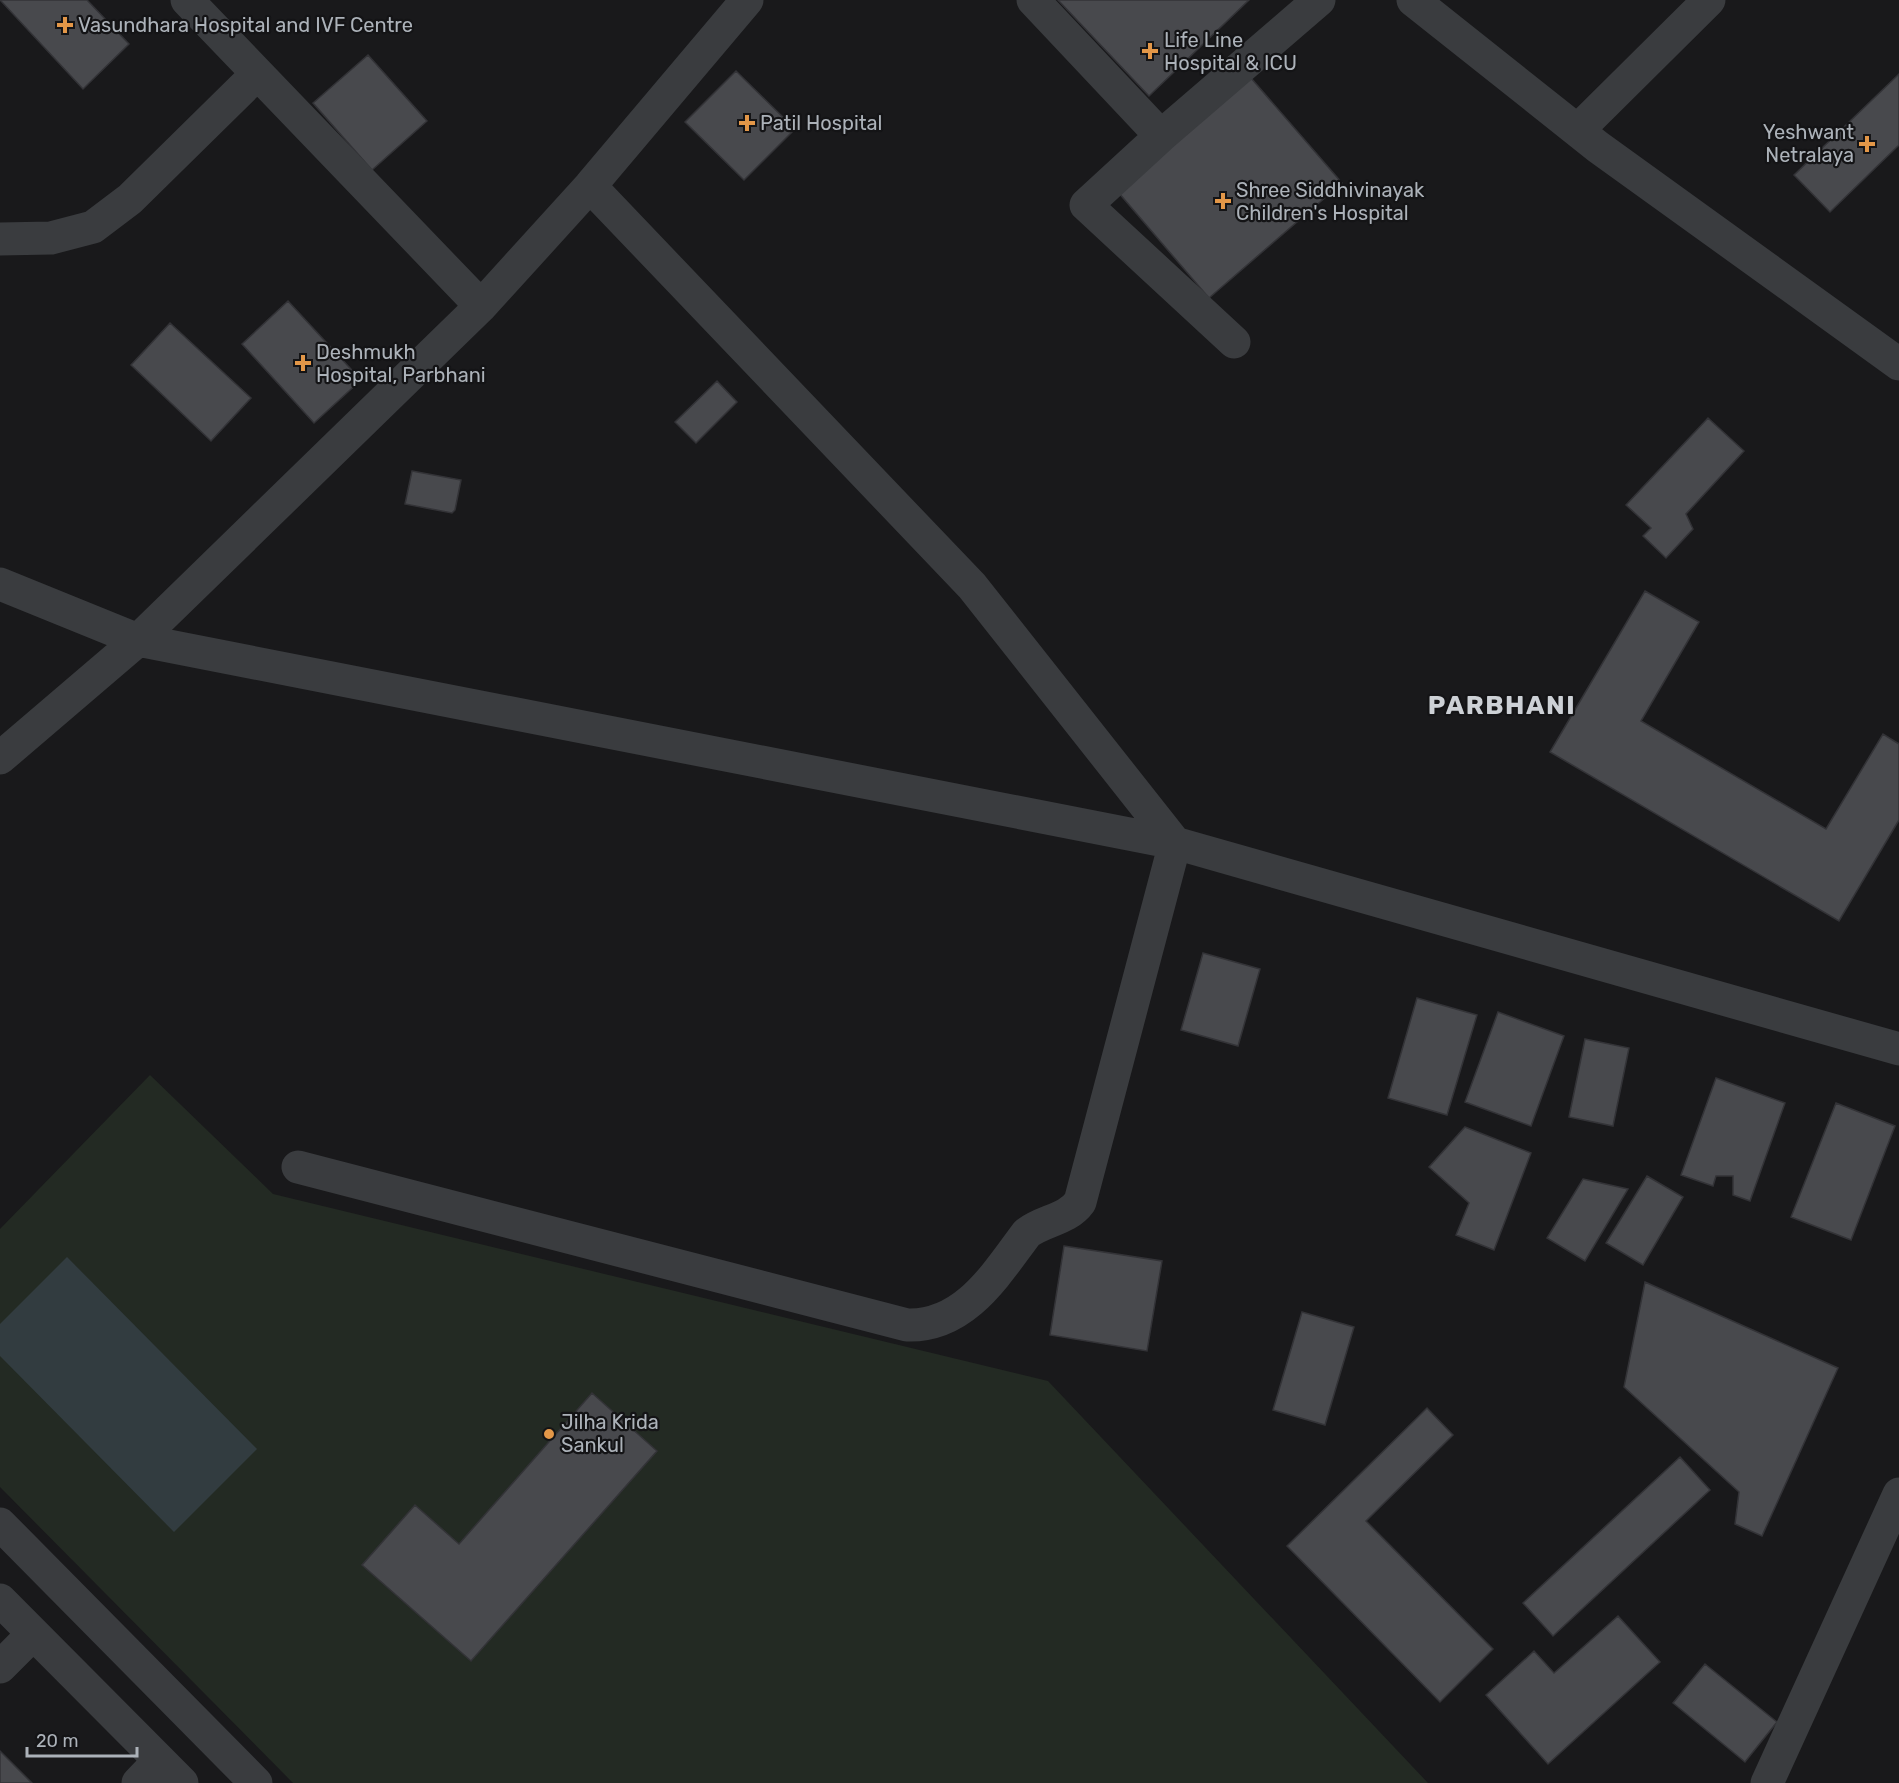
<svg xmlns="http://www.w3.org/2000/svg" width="1899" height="1783" font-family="Rubik,sans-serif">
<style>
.park{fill:#232a23}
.water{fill:#323c40}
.building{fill:#48494d;stroke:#333337;stroke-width:1.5}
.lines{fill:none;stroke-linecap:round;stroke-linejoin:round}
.minor{stroke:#3a3c3f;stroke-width:33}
.poi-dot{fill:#e39748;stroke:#141416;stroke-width:2}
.labels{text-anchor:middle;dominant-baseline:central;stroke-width:4.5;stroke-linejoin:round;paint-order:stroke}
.poi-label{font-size:20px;fill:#acb2b9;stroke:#141416;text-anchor:start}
.district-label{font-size:26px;font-weight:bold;letter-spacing:1.5px;fill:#cdd1d6;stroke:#141416}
</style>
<rect width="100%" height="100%" fill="#19191b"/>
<path class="park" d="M150,1075L273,1194L1048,1381L1428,1783H293L0,1487V1229Z"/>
<path class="water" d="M67,1257L257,1449L174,1532L0,1356V1324Z"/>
<path class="building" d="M0,0H87L129,44L83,89Z
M1058,0H1249L1149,96Z
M368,55L427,121L372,170L313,103Z
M736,71L795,129L744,180L685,122Z
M1899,74V145L1830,212L1794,175Z
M1251,78L1342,183L1209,298L1118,192Z
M288,301L361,380L314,423L242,344Z
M170,323L251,398L211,441L131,365Z
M717,381L737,402L696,443L675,422Z
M1708,418L1744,451L1686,514L1693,529L1666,558L1643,536L1651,528L1626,505Z
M412,471L461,480L455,510L452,513L405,504Z
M1645,591L1699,622L1641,721L1826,829L1883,734L1899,744V820L1839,921L1550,752Z
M1203,953L1260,969L1238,1046L1181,1030Z
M1417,998L1477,1015L1447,1115L1388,1098Z
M1498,1012L1564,1036L1531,1126L1465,1102Z
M1585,1039L1629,1048L1613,1126L1569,1117Z
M1716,1078L1785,1103L1750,1201L1733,1195V1176H1716L1713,1186L1681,1175Z
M1836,1103L1895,1126L1851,1240L1791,1217Z
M1465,1127L1531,1153L1494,1250L1456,1235L1469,1203L1429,1167Z
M1647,1176L1683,1197L1643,1265L1606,1243Z
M1583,1179L1628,1189L1585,1261L1547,1238Z
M1064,1246L1162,1261L1147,1351L1050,1335Z
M1645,1282L1838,1368L1762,1536L1735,1524L1739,1492L1624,1387Z
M1302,1312L1354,1327L1325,1425L1273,1410Z
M592,1393L657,1451L471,1661L362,1565L415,1505L459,1544Z
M1427,1408L1453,1435L1366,1521L1493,1649L1440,1702L1287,1546Z
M1680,1457L1710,1490L1553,1636L1523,1603Z
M1618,1616L1660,1662L1548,1764L1486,1695L1534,1651L1554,1673Z
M1705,1664L1777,1722L1745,1762L1673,1703Z
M0,1751L32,1783H0Z"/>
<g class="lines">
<path class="minor" d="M187,0L481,306
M1033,0L1161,136
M1413,0L1598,147L1899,364
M1578,130L1709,0
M0,239L51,238L93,227L130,199L257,74
M1234,342L1086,205L1161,136L1319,0
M0,584L138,640L1175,843L1899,1049
M0,758L138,640L481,306L590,186L747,0
M298,1167L907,1325C965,1327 996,1274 1027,1233C1044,1220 1067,1220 1080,1202L1175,843L972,586L590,186
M0,1524L256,1783
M0,1600L182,1783
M0,1667L33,1634
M138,1783L159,1761
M1767,1783L1899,1494"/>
</g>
<g class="poi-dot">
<path d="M62 16h6v6h6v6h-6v6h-6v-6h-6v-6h6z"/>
<path d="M1147 42h6v6h6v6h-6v6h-6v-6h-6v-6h6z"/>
<path d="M744 114h6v6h6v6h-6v6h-6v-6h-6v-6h6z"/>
<path d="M1864 135h6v6h6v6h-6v6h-6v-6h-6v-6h6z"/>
<path d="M1220 192h6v6h6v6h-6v6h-6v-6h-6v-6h6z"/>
<path d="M300 354h6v6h6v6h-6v6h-6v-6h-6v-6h6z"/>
<circle cx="549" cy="1434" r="6"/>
</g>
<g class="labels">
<g class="poi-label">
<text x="78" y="25">Vasundhara Hospital and IVF Centre</text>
<text x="1164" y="40">Life Line<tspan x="1164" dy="23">Hospital &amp; ICU</tspan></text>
<text x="760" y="123">Patil Hospital</text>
<text x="1854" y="132" text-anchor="end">Yeshwant<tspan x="1854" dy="23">Netralaya</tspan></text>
<text x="1236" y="190">Shree Siddhivinayak<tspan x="1236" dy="23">Children's Hospital</tspan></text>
<text x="316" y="352">Deshmukh<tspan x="316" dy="23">Hospital, Parbhani</tspan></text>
<text x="561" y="1422">Jilha Krida<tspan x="561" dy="23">Sankul</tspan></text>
</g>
<g class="district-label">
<text x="1502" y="705">PARBHANI</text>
</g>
</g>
<path d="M27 1747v9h110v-9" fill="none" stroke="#acb2b9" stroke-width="3"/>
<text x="36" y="1747" font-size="18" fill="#acb2b9" stroke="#141416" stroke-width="4.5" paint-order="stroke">20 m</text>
</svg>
